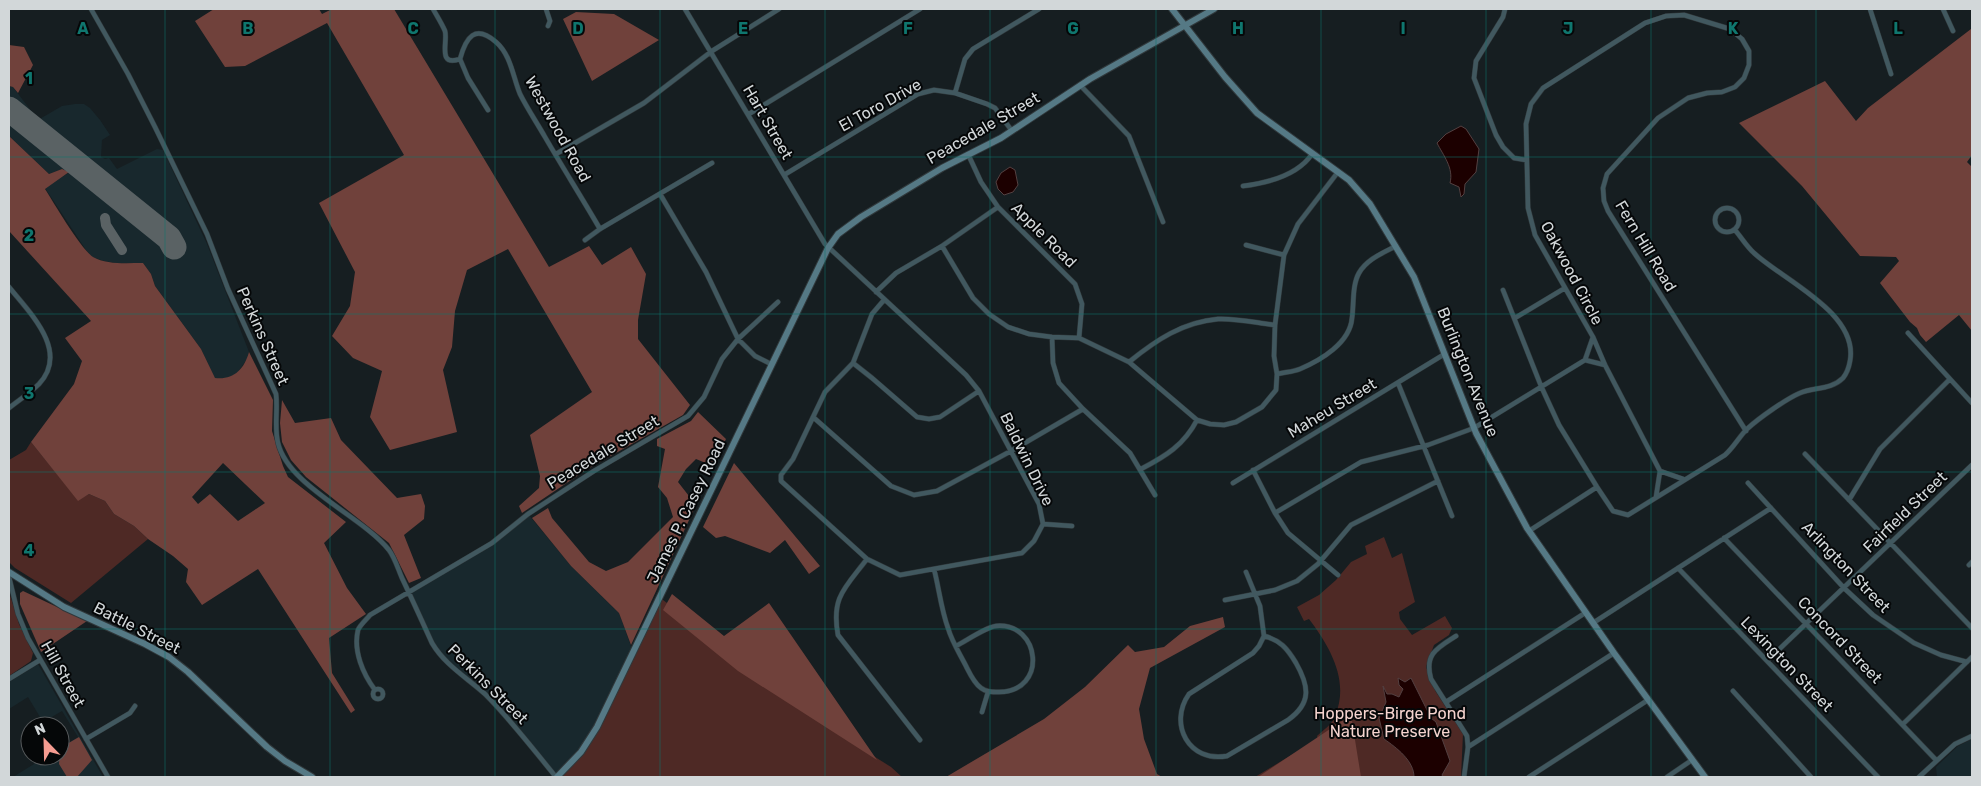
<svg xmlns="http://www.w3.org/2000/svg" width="1981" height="786" font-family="Rubik,sans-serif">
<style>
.built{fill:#18282d}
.green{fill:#4e2925}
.forest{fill:#70413b;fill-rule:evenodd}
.water{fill:#1c0000;stroke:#534041}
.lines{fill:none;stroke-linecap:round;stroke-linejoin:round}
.taxiway{stroke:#5a6264;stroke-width:10}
.runway{stroke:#5a6264;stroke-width:25}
.street-casing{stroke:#30383b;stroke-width:5.5}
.secondary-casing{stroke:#30383b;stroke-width:8}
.street{stroke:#41585f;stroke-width:4.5}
.secondary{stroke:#557985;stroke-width:6}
.grid{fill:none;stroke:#0f766e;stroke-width:1;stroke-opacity:0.55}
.labels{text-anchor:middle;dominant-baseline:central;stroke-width:4;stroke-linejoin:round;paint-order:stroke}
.street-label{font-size:16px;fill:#d2d7d9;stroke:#050708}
.park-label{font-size:16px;fill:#f5d3ce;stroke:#050708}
.grid-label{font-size:16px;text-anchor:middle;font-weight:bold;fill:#0f766e;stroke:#050708;stroke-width:4;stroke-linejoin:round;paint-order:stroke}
</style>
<rect width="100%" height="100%" fill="#161e21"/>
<path class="built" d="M9,86L13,87L38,120L62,106L75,104H84L90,108L100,120L110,135L102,140L101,157L105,159L109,158L117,169L157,149L163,150L207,244L249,352L247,359L236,375L224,379H215L201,349L155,286L151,274L143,263H115L104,261L92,257L86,250L45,188L68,173L62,169L49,174L9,136Z
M528,514L571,566L619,613L633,652L581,752L557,777L485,694L440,657L408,592L492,543Z
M38,664L103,777H13L47,756H60V748L78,737L62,711L43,722L28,697L9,709V682Z
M1972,739V777H1937L1936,767L1958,746Z"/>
<path class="green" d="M31,442L78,500L89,494L105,501L114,514L134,526L148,539L71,603L15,568L9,562V460L26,450Z
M1384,537L1392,558L1402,553L1415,602L1399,612L1400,619L1412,635L1445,616L1452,628L1449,635L1434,645L1426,667L1436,692L1463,734L1461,777H1255L1318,739L1317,736C1322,731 1333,724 1335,716C1350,681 1330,647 1309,619L1304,621L1297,607L1319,595L1336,580L1351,562L1367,554L1365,546Z
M9,592L19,624L33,653L31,661L9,676Z
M659,597L864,750L891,767L902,777H557L581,752Z"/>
<path class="forest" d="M214,9H319L322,14L332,9H394L549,267L589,246L602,265L631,247L646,274L638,320V339L690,405L683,415L586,470L522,513L519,506L539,488L540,476L530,435L592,392L508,249L467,270L455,311L452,347L443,370L457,432L390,450L370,417L382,371L353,358L332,336L350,306L355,272L319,203L404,155L327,23L245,66L225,67L195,21Z
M576,12L614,14L659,40L592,81L563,19Z
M1971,29L1972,155L1967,162L1972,167V331L1959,315L1926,342L1920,335L1917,328L1910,322L1880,283L1899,261L1896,257L1860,256L1802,186L1739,123L1825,81L1856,121L1868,108Z
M9,45L24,47L33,65L18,93L13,87L9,86Z
M9,136L49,174L62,169L69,172L45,189C54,203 80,248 93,257C107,265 127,263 143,263L151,274L155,286L201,349L215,378C233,380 244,370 249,352L273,400L272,431L283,466L288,477L346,522L324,543L347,588L366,614L329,638L332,673L355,710L351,713L258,569L202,605L186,582L188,569L173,556L148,539L134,526L114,514L105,501L89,494L78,501L31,442L74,384L82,361L65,338L91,321L9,231ZM223,463L265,503L238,521L210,494L198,504L192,497Z
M282,400L295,423L331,418L341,440L397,498L421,494L425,506L424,519L404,535L421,578L409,583L389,543L306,477L291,460L282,442L280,423Z
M698,412L726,439L713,466L696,459L686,469L678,482L696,505L631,645L619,613L571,566L532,518L548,508L552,518L589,562L606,571L628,562L673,517L667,498L658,487L665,449L657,446V439L691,421Z
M734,463L820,566L809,574L785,540L770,553L725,536L716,538L703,527Z
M23,591L87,621L41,652L20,604V593Z
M672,594L724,636L769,603L877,760L738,671L663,610Z
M1223,617L1225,627L1150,668L1139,709L1144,739L1157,774L1162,777H946L1044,719L1085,687L1128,645L1135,652L1164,647L1190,626Z
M1351,715L1361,777H1258Z
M79,737L92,760L77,777H67L59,764L60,748Z"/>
<path class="water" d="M1461,126L1466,129L1479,149L1476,172L1465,184L1464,194L1461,197L1459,187L1450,183C1454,168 1443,155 1437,143L1446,134Z
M1010,167L1015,170L1018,185L1013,192L1004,195L998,189L996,182L1001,173Z
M1398,678L1405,682L1411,678L1431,718L1436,722L1450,761L1442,775L1443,777H1414C1414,761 1397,748 1384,739L1379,718L1386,702L1383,686L1387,694H1392L1399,697L1403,689L1399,685Z"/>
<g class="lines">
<path class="taxiway" d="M105,218L106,225L122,250"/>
<path class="runway" d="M9,109L169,238L174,247"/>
<g class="street-casing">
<path id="street" d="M91,9L128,74L155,127L207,234L228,289L276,394C278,410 274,427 278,443C288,486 362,516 389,550C395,558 398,569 402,578C412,599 422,621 432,643C445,665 466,677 485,694C511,720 533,749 556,777
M433,9C437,16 442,24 445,31C448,42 437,67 460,59C466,37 475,24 496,42C511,55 513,77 520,94C527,108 537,123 545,137C563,168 582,198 600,229
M546,9L550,21L548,26
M685,9L825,244L966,375L979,391L1039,504L1043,524L1034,541L1022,553L900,575L867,559L781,481V475L793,459L825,392L853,363L872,314L884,300
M1505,9L1503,17L1476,61L1474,78L1496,135L1503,147L1514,158L1526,160
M1870,9L1891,74
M1943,9L1953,31
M460,59L468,78L488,110
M1080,85L1129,136L1163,222
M955,93L965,59L973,49L1039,9
M749,114L920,9
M556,154L644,103L712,51L779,9
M968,154L981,182L998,207L1075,284L1082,304L1079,338
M784,175L918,94L934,90L955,93L987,104L995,108L1012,131
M1243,186C1267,183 1298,175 1312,154
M660,194L706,272L738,339L755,356L771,364
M1715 220a12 12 0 1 1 24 0a12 12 0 1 1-24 0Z
M585,240L600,229L712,163
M1246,245L1284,255
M942,246L973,298L989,314L1008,327L1029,334L1052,337L1079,338L1129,362L1197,420L1210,424L1224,425L1236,422L1262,407L1276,390L1277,374L1274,356L1275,325L1284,255L1298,224L1338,172
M9,287C29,312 70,351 39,384C30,393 19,400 9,408
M1503,290L1541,386L1559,425L1597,487L1613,511L1628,515L1725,455C1734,447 1739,437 1747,429C1759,418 1786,399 1800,393C1814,387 1831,390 1843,378C1847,373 1849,367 1850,361C1859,313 1783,280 1754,253C1747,247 1741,237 1735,230
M876,292L896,273L942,246L998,207
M1515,318L1565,288
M1908,333L1972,403
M1052,337L1053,363L1059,383L1083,409L1130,453L1155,495
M1585,360L1605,365
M1129,362C1156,340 1183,322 1218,319C1236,318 1257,323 1275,325
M853,363L872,378L917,417L929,419L940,417L979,391
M1277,374C1285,372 1293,372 1300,369C1321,360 1350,343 1352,318C1354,304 1352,285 1359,273C1367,259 1383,253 1396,246
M1398,383L1452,516
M813,417L891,486L914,495L937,491L1011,451L1083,409
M1805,454L1972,628
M1141,469C1166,456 1184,445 1197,420
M1253,470L1275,513L1288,533L1338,575
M1683,479L1660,471L1605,365L1593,337L1535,235L1528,208L1526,124L1531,104L1543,88L1645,23L1666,16L1684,15L1730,29L1742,39L1749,51V65L1744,78L1735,87L1722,92L1707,93L1688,98L1658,118L1607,174L1603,188L1604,201L1608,211L1746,431
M1233,483L1443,355
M1748,483L1844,588L1873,615L1914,643L1941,655L1967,662
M1656,497L1660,471
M1849,500L1880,449L1950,379
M1275,513L1361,462L1428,445L1474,428L1585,360L1593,337
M1043,524L1072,526
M1529,531L1597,487
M1724,538L1936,760
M867,559C845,588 831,597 838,635L920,740
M1969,565L1972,562
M1678,568L1878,777
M934,569C939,588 941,609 948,628C952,642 960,654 966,666C970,674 974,683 981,688C986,692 992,692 999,692C1048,692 1041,622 996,626C986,627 966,641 956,646
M1246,572L1260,606L1264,636
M9,577L18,614L28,638L108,777
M1225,600L1275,590L1297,581L1318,564L1351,525L1438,481
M1593,623L1771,508
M1264,636C1280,640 1287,648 1296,663C1309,686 1312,703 1288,720L1227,756C1189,763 1168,724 1189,694L1253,653L1259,646Z
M1456,636C1437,648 1424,654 1431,679L1467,736L1468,747L1464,777
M1767,661L1972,465
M9,679L40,660
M373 694a5 5 0 1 1 10 0a5 5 0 1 1-10 0Z
M375,690C363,674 353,651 358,630C360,625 367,619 370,615L492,543L528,514L594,471L688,416L704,397L722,359L738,339L778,302
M1733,691L1811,777
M1446,702L1585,613
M982,712L988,692
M1903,724L1972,657
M86,739L130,713L135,706
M1468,747L1614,653
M1529,777L1648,700
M1667,777L1692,760
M1919,777L1955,744L1972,736"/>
</g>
<g class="secondary-casing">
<path id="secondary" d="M1172,9L1225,77L1257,113L1349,180L1370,204L1414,277L1476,433L1527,528L1614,653L1705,777
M9,572L64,607L145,644L169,657L188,672L267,747L285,761L312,777
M557,777L581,752L597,727L828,248L838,234L861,217L942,168L1001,138L1090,79L1214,9"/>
</g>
<use href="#street" class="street"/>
<use href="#secondary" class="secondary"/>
</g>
<path class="grid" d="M165,9V777M330,9V777M495,9V777M660,9V777M825,9V777M990,9V777M1156,9V777M1321,9V777M1486,9V777M1651,9V777M1816,9V777M9,157H1972M9,314H1972M9,472H1972M9,629H1972"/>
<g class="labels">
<g class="street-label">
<text transform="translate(880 105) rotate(-29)">El Toro Drive</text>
<text transform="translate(768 122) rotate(60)">Hart Street</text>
<text transform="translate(983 128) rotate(-30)">Peacedale Street</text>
<text transform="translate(558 129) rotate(61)">Westwood Road</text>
<text transform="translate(1044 235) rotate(45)">Apple Road</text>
<text transform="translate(1646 246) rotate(59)">Fern Hill Road</text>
<text transform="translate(1572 273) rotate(62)">Oakwood Circle</text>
<text transform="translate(263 336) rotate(66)">Perkins Street</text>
<text transform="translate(1468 372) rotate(68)">Burlington Avenue</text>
<text transform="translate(1332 408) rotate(-31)">Maheu Street</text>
<text transform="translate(603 452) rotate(-31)">Peacedale Street</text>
<text transform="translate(1027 459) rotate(64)">Baldwin Drive</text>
<text transform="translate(686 511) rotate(-64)">James P. Casey Road</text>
<text transform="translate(1905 512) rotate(-44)">Fairfield Street</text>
<text transform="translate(1846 567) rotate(46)">Arlington Street</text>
<text transform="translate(137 628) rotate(27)">Battle Street</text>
<text transform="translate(1840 640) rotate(46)">Concord Street</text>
<text transform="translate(1787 664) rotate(46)">Lexington Street</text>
<text transform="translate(63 674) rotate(61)">Hill Street</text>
<text transform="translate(488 684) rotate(45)">Perkins Street</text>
</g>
<g class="park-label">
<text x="1390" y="713">Hoppers-Birge Pond<tspan x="1390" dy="18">Nature Preserve</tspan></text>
</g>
</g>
<g class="grid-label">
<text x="83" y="34">A</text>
<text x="248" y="34">B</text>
<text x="413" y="34">C</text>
<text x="578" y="34">D</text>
<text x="743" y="34">E</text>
<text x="908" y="34">F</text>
<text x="1073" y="34">G</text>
<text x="1238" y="34">H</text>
<text x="1403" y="34">I</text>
<text x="1568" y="34">J</text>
<text x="1733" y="34">K</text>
<text x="1898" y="34">L</text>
<text x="29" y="84">1</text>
<text x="29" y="241">2</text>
<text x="29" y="399">3</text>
<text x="29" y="556">4</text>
</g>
<rect width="1981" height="786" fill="none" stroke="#d2d7d9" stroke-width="20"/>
<g transform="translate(45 741) rotate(337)"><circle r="24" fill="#050708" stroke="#575a5c"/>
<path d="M0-4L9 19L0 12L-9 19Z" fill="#f59c91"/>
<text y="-8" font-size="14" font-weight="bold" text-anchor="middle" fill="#d2d7d9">N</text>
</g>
</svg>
